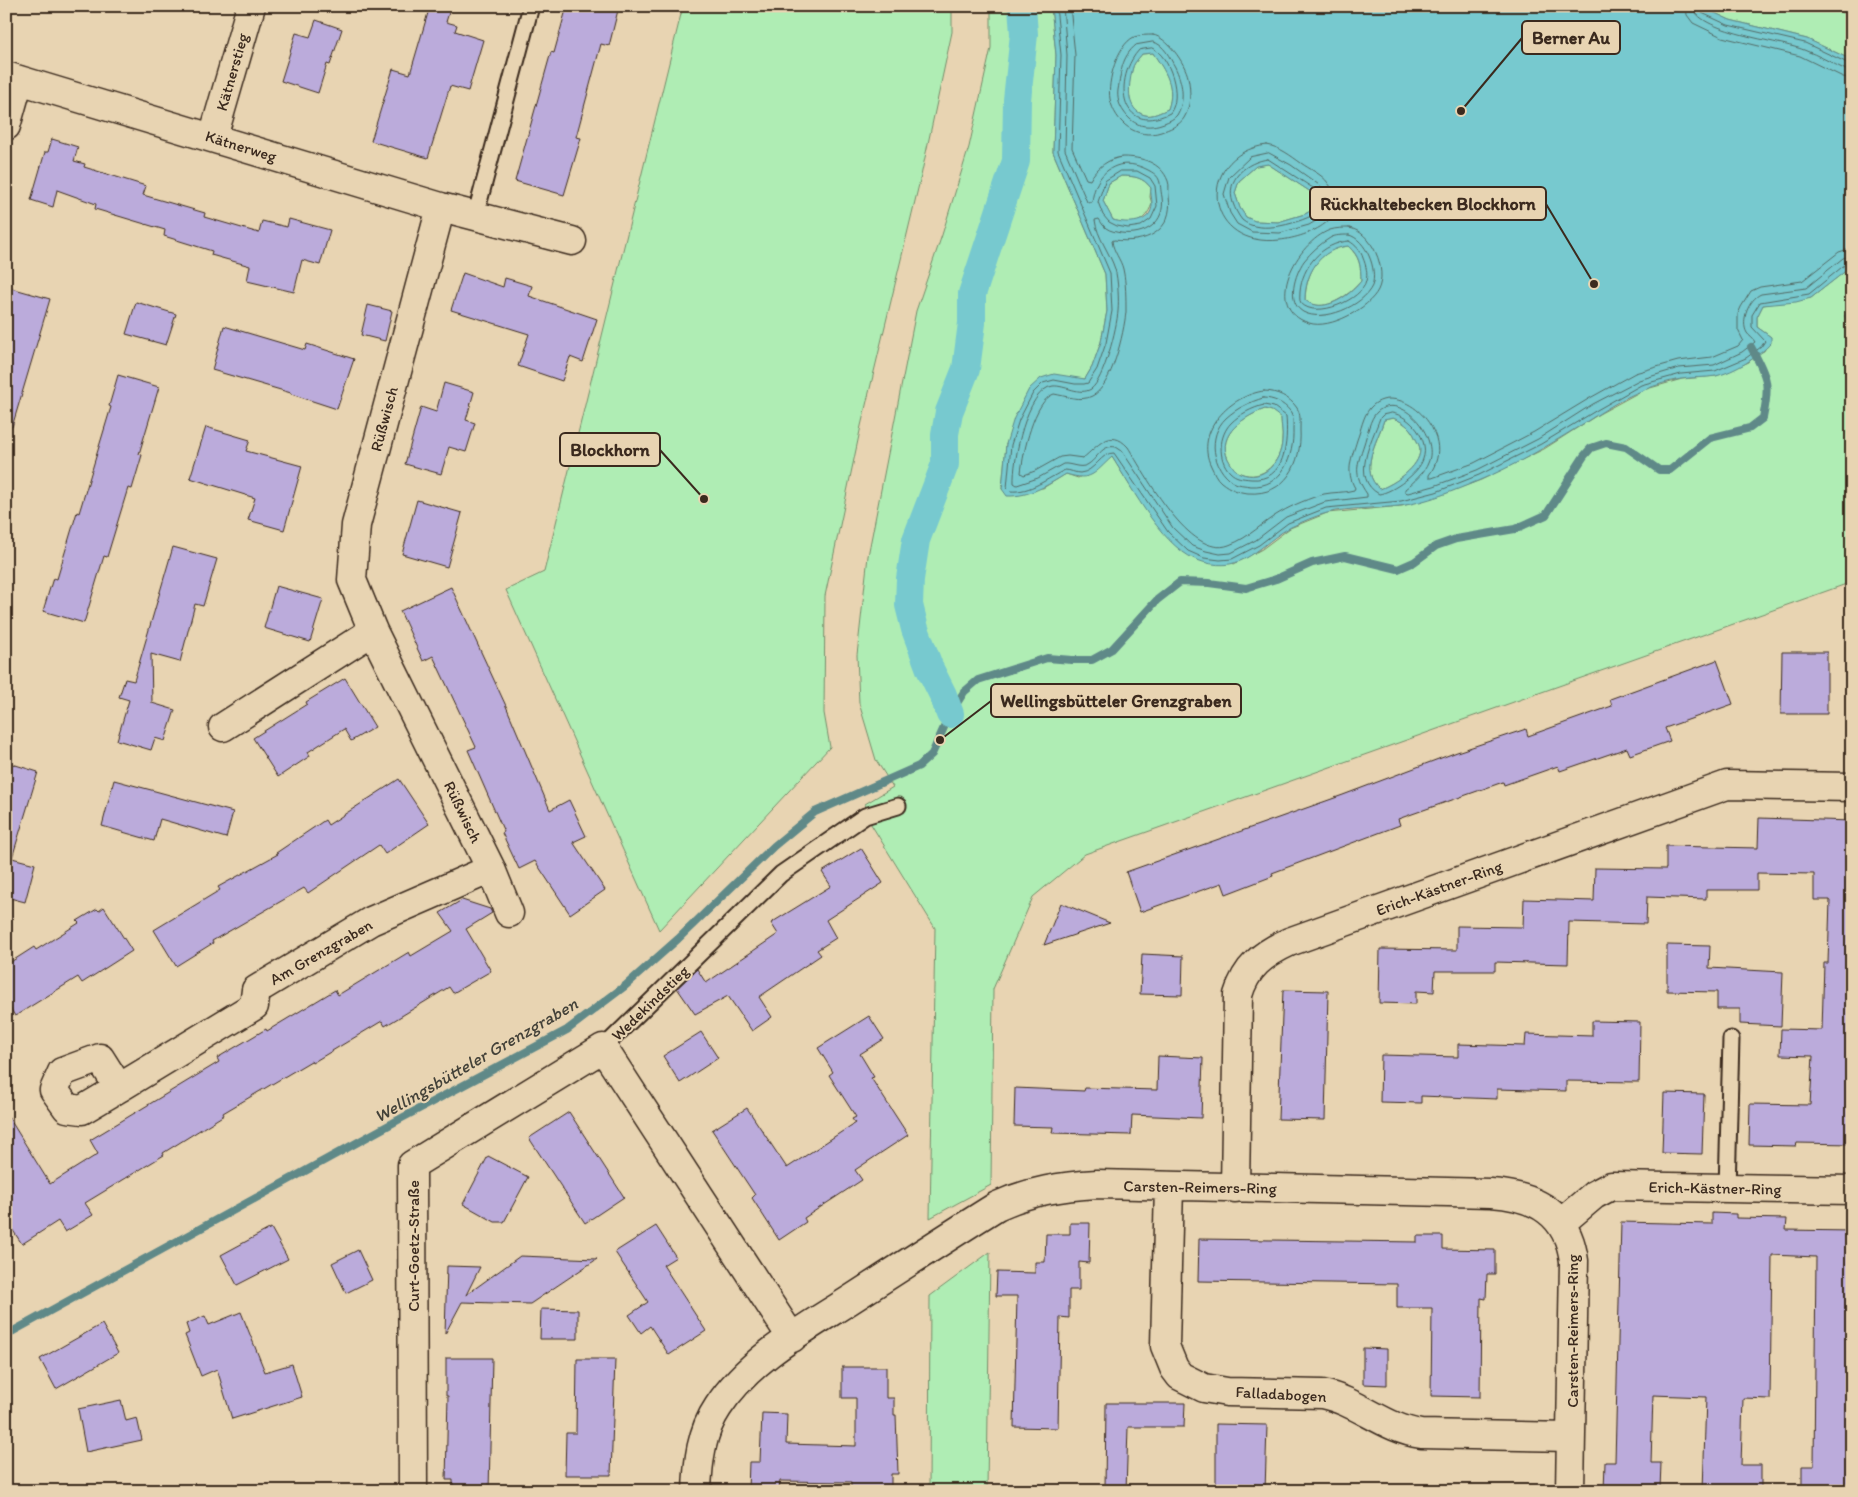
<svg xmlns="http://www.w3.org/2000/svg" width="1858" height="1497" font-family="Itim,sans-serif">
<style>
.green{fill:#afedb4;stroke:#758c69}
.water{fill:#77c9cf;stroke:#5f8988;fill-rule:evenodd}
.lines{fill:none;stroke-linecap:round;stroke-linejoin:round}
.shore{stroke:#536a65;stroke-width:1}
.stream{stroke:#5f8988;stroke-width:8}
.canal{stroke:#77c9cf;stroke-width:28}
.building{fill:#bbabdb;stroke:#3b2a1e}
.service-casing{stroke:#3b2a1e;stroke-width:19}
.minor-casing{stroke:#3b2a1e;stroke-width:31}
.service{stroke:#e8d4b2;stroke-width:15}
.minor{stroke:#e8d4b2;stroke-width:28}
.labels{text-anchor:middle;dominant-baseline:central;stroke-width:4;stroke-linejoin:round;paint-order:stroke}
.street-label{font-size:16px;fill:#3b2a1e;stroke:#e8d4b2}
.water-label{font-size:18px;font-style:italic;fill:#444239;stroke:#e8d4b2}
.leader{fill:none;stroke:#3b2a1e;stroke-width:2}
.callout-dot{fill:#3b2a1e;stroke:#e8d4b2;stroke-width:2}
.callout{fill:#e8d4b2;stroke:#3b2a1e;stroke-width:2}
.callout-label{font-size:18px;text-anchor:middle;font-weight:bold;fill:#3b2a1e}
</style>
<rect width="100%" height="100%" fill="#e8d4b2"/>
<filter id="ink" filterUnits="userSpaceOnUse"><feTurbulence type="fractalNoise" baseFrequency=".02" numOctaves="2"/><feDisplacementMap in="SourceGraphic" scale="10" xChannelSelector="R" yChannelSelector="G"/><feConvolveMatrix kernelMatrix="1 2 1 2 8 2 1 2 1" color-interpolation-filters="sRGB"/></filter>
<g filter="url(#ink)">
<path class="green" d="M683,6H952V32L921,176L861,426L825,596L824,713L830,747L659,930L506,590L544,572Z
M991,6H1051L1056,55L1053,152L1105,274L1107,311L1101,342L1092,367L1085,379H1076L1006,444L1002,489L1043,488L1066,474L1078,478L1112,457L1132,489L1234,564L1262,549L1290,528L1327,513L1402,506L1438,496L1481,480L1544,449L1599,414L1643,390L1682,379L1716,376L1749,362L1755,355L1764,351L1771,337L1757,327V317L1763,305L1811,298L1852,266V299L1845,316L1849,327L1852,329V582L1085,854L1033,897L993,989L991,1185L930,1218L935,928L869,821L865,804L893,787L876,760L859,703L857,655L868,556L916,311L942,235L969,147L991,48Z
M1700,6H1831L1852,18V60L1807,39L1730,20Z
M1153,53C1166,72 1176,86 1168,109C1161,112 1152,117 1145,115C1124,110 1128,82 1133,67C1134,63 1139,58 1142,54Z
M1268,164L1314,194L1317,201L1316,208L1305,214L1278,222L1254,221L1246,217L1240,208L1235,193L1239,181L1256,166Z
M1121,176C1134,176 1143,177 1151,188L1150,197L1152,204C1144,224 1133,226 1113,220L1103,201L1109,183Z
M1348,246C1360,257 1361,266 1361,281C1352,292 1332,308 1316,305C1312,305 1308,302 1305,300C1306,272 1319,249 1348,246Z
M1265,409L1272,411L1281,417C1281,425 1283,433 1282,441C1281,462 1263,482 1240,473C1234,471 1231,464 1228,459C1216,434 1245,416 1265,409Z
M1393,418C1403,422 1409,426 1414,435C1416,440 1420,445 1420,450C1420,467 1394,484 1380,489C1358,471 1377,443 1384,420Z
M990,1252L987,1491H929L930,1296Z"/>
<path class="water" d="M1051,6H1700L1730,20L1807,39L1852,60V266L1811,298L1796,302L1763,305L1757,317V327L1771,337V343C1759,357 1734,372 1716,376C1705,378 1693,377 1681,379C1669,381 1656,385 1644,390C1621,398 1599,414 1578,427C1546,447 1514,466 1480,480C1456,490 1425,503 1399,506C1376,509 1350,507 1327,513C1315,516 1302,522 1291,527C1259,544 1245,574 1203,562C1164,552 1133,489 1112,457C1094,473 1092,482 1066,474C1048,485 1029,497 1007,496L1002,489L1006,444L1014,418L1029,389L1041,378L1054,374L1085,379L1092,367L1101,342L1107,311L1105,274L1053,152L1056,55ZM1153,53C1165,71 1176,86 1168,109C1161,112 1152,117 1145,115C1124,110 1129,82 1133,67C1134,63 1139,58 1142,54ZM1268,164L1314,194L1317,201L1316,208L1305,214L1278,222L1255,221L1246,217L1240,208L1235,193L1239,181L1256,166ZM1121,176C1134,176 1143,177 1151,188C1150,193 1152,198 1152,204C1152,224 1127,224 1113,220L1103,201L1109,183ZM1348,246C1360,256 1361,266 1361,281C1352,293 1332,308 1316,305C1312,305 1308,302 1305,300C1305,273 1320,249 1348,246ZM1265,409L1272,411L1281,418C1281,425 1283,433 1282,441C1281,462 1263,483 1240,473C1234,470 1231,464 1228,459C1216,434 1245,416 1265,409ZM1393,418C1403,422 1409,426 1414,435C1416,440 1420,445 1420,450C1420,467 1394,484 1380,489C1358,471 1377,442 1384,420Z
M1852,299V329L1849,327L1845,316Z"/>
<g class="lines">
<path class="shore" d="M1056,6L1061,55L1058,151L1110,273L1112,311L1106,343L1097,369L1088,383L1084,384H1075L1054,380L1043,383L1033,393L1019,420L1011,445L1007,488L1010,491C1030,493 1048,478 1065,470C1070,470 1075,473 1080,473C1095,472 1101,452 1114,453L1168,532L1188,551L1204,558L1220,560L1232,559L1259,545L1288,523L1326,508L1401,501L1436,492L1479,475L1541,444L1597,410L1641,385L1681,374L1715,371L1746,358L1761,347L1765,341L1752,327V315L1760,302L1809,294L1847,263L1852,262
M1063,6L1067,55L1065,150L1087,202L1089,203L1092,202C1094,186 1100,172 1116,166C1126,162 1138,165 1146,169C1163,177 1159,182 1162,197C1166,223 1145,236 1121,233C1116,232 1110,231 1106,228C1103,226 1101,222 1099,219L1095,220C1097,237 1110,253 1115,269C1118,279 1119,301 1118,311C1117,327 1104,380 1091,389C1080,396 1065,385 1053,386C1026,389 1013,461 1014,483L1017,485L1038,478L1063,464C1071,463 1079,469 1087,465C1098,459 1101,444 1116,447L1122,451L1173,528L1192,546L1206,551L1220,554L1231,553L1256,540L1286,517L1325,502L1367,497V494C1353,474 1357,465 1364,444C1367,435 1370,418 1377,412C1401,390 1440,437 1428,463C1425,472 1413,483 1405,489V492L1408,493L1434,486L1477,470L1538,439L1593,404L1639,380L1679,368L1714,365L1742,352L1755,342C1753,338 1749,336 1747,333C1740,321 1749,299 1761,294L1806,288L1843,258L1852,256
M1070,6L1075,55L1072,148L1086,179L1090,180C1096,168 1109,158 1123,157C1141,157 1161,162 1168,181C1170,186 1168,191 1169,196C1174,232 1145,244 1114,240L1112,241C1113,251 1121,260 1123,269C1126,282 1126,299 1126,312C1124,332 1112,387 1092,396C1081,402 1066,396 1054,394C1034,400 1023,453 1021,473L1024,475L1035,471L1060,457L1068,456L1083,458C1097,447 1110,427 1128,447C1145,474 1190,560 1229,545C1249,538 1263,522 1281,512C1293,505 1310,498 1324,494C1333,492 1344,493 1354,490L1355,488C1345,471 1352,457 1357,440C1361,430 1363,416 1370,408C1397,377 1461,433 1429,475V478H1432L1474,463L1534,432L1590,398L1635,373L1678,361L1712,357L1738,346L1743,340L1738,330V314L1741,307L1751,291L1760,287L1802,281L1839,252L1852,248
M1686,6L1687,15L1693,23L1722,37L1800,56L1843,77L1852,78
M1693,6C1695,32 1782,41 1804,50C1818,55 1832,63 1846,70L1852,71
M1699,6L1702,13L1728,25L1805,43L1852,65
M1153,35C1167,37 1185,63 1188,77C1191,90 1191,107 1184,118C1179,126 1169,129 1161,132C1137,140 1115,123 1110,99C1107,82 1117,45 1134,37C1140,35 1147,35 1153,35Z
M1153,42C1164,44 1170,58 1175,67C1182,81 1186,100 1177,115C1174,119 1169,121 1164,123C1148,129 1134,127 1124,112C1119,105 1117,98 1118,90C1121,73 1121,57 1136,45Z
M1152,48C1170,55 1183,97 1170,113C1119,138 1113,78 1139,50Z
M1267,145C1280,147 1291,156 1301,163C1309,169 1322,174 1328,183C1356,218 1308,237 1280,240C1201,249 1196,153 1267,145Z
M1269,153L1291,165L1322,187L1328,201L1327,210L1324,216L1309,225L1280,233L1252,232L1237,224L1230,213L1224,194L1229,177L1250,157Z
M1268,159L1316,190L1322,201L1319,212C1302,222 1260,236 1242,220C1238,215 1235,209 1233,203C1225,179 1246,162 1268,159Z
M1121,171H1137L1150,178L1155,186L1157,206L1151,219L1141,226L1128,228L1117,226L1109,222L1103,215L1098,202L1105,181Z
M1349,228C1372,231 1388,270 1378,290C1369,308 1330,330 1309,323C1261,308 1297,242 1330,230C1336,228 1343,228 1349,228Z
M1349,235C1366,239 1378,270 1372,286C1363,306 1323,323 1303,312C1286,302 1295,274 1304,261C1311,252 1320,244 1330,238C1335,235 1342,235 1349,235Z
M1349,241C1356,245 1361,251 1363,258C1366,265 1368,274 1366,281C1363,299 1316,320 1301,303C1299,300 1300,296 1300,292C1302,266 1322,243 1349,241Z
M1264,391C1276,391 1290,397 1297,408C1301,414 1300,422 1300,430C1302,463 1286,496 1248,493C1237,492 1230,489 1221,482C1216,478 1214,472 1211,466C1194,431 1231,395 1264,391Z
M1263,398C1273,398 1284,403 1290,411C1294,416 1293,424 1293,430C1294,455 1283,488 1251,486C1245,485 1238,485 1233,482C1212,468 1207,436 1226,418C1237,408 1250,402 1263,398Z
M1264,405L1274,407L1286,416C1288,442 1286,482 1251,479C1242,478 1236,478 1230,472C1217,459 1219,435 1231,423C1240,414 1252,408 1264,405Z
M1392,413C1411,416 1430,440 1423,459C1419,473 1393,492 1379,494C1350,478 1372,441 1380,418L1383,415Z"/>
<path class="stream" d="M6,1335L400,1119L567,1030L625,986L678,939L774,846L815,812L919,766L932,754L950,714L964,692L978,680L1047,658L1072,660H1092L1112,649L1157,600L1180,582L1209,583L1246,588L1276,579L1312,563L1345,556L1398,569L1414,562L1436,546L1456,539L1515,529L1546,515L1584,456L1591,448L1606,443L1626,447L1659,470H1670L1710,438L1750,428L1763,418C1770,384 1768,378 1751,347"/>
<path class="canal" d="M950,714L943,695L930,669L915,629L909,605L910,579L916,540L945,464V434L949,412L966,369L972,323V294L1016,161L1017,100L1024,34L1022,6"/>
</g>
<path class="building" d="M430,6H451L446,22L457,25L455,31L483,40L468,91L450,86L428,158L371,141L393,69L410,74Z
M567,6H619L609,46L601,44L576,137L581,138L564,195L515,181L551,52L554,53Z
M316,20L342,29L330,65L327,64L318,93L281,81L296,33L310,37Z
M52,139L78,147L74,161L85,164L84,167L146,186L143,195L205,213L204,217L259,233L262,221L287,227L289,219L330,230L320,265L302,260L294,292L247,281L250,266L211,255L212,251L164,236L165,230L95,209L96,204L57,190L53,207L31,200L45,152H48Z
M463,273L503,287L505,278L532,286L529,296L597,319L583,362L570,357L562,381L518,366L529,334L451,310Z
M11,288L50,299L12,427L6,426V303Z
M136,302L176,314L166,345L126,334Z
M368,305L392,311L385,341L361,335Z
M224,326L305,350L307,344L354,359L337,409L291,394V393L212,370Z
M118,375L159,387L139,454L142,455L132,489L128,488L107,557L104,556L84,623L43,611L53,578L57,579L77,512L79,513L111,407L109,406Z
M444,383L474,392L466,420L475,423L466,452L449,447L441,474L405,464L421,407L436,412Z
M206,427L250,440L246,451L302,466L284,530L248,520L255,498L190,478Z
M417,500L462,513L447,567L402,554Z
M173,547L217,559L203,606L195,604L180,662L151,654L152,703L175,710L165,741L155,738L151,750L117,740L129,700L119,697L125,679L134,681Z
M276,586L323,599L310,642L264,628Z
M451,587L506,706L550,810L569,800L586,836L573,842L605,890L570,914L535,861L519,869L502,833L504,832L468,750L476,747L433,656L423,661L400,611Z
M1782,652H1827V714H1781Z
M1717,660L1733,704L1665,728L1670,741L1630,755L1627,748L1560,771L1558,766L1504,785L1503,782L1398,819L1400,825L1272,873L1273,876L1226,894L1222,883L1140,912L1126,872L1343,795L1457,752L1526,729L1528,736L1612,706L1610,699Z
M345,678L375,727L351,741L344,729L308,752L310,756L278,777L253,738L307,704L306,702Z
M6,762L38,772L12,858L35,864L25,902L6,897Z
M399,779L429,824L385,854L379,845L308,893L304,888L212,941L213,943L176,966L154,930L220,890L218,887L278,854L276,853L325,820L328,825Z
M114,780L233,812L226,838L160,819L154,841L102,826Z
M1759,818L1852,821V1144L1797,1143L1796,1146L1749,1145L1750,1104L1810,1105L1813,1056L1780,1055L1781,1029L1822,1030L1824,963H1828L1830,900H1814V874L1757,873V890H1706V899L1647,897L1646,924L1569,922L1568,964L1495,962V971H1435L1434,992L1416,991V1004L1379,1003L1380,949L1457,950V926L1523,927L1524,899L1594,901L1595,868L1666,869V846L1758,848Z
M861,848L883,883L826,920L836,938L817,950L821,955L759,997L772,1017L752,1031L728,996L695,1014L677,988L697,969L706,983L778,934L771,923L831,886L822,872Z
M462,900L490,909L492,913L466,929L491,971L453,993L449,987L385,1026L382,1021L312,1063L311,1061L223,1113L224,1115L163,1153L164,1155L85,1203L93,1215L65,1232L58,1221L22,1244L6,1220V1113L50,1184L98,1154L90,1140L219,1062L217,1058L266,1029L267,1031L335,990L338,995L409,952L411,956L453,931L440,913Z
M1061,903L1110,923L1044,945Z
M104,907L132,951L82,983L78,977L15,1016L6,1001V965L34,947L36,950L79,923L77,921L97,909L99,911Z
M1667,945L1710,946L1709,968L1783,972L1781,1026L1740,1024V1009H1717V992L1667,991Z
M1142,954L1183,956L1182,995L1140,994Z
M1283,990L1328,991L1325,1120L1278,1119Z
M869,1016L884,1039L860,1054L874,1077L871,1078L908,1135L855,1170L862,1180L804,1218L806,1222L779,1240L752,1198L755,1195L712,1130L747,1108L787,1168L855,1123L852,1119L856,1117L829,1075L833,1072L818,1048Z
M1592,1021L1640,1022L1639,1082L1566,1081V1091L1497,1089V1099L1421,1096V1103L1380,1102L1381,1055L1458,1057V1044L1525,1046L1526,1034L1592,1036Z
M701,1032L718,1058L680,1083L663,1056Z
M1158,1056L1203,1058L1201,1118L1132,1115L1131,1135L1052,1133L1053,1127L1014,1126L1015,1088L1084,1091L1085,1088L1157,1090Z
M1664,1093L1704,1094L1702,1154L1662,1153Z
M569,1112L624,1197L585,1223L529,1138Z
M488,1156L528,1177L504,1222H495L463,1204Z
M1712,1213L1736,1214V1218L1787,1219L1786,1230L1852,1231V1399H1848L1847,1467H1852V1491H1802V1466H1814L1816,1257L1772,1255L1770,1399L1743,1398L1741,1465H1761V1491H1703L1706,1397L1653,1395L1651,1463H1661L1660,1489H1643V1491H1604L1605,1462H1615L1621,1222L1712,1224Z
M1070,1223H1090L1089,1263L1079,1262V1290H1069V1318L1060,1317L1058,1428L1014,1427L1017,1296H996L997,1272L1035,1273V1262H1045L1046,1234H1070Z
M656,1226L676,1257L663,1265L706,1331L669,1355L650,1326L641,1333L629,1315L648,1302L615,1252Z
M271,1228L288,1259L237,1285L221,1255Z
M1417,1236H1443V1249L1495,1250V1274H1487L1486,1299L1481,1298L1480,1397L1431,1396L1432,1308H1397V1284L1198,1281L1199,1239L1417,1242Z
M358,1250L372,1280L346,1293L332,1263Z
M520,1256L597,1259L530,1304L462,1302L445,1334L447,1266L480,1267L466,1295Z
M541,1309L578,1310V1339H540Z
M241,1312L265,1372L292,1364L302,1397L232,1419L217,1369L201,1376L185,1335L189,1333L186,1324L205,1316L209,1325Z
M102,1324L118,1353L56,1389L40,1359Z
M1363,1348L1387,1349V1385L1363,1384Z
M446,1358H492L489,1491H453V1480H446L448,1396H446Z
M577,1359H615L611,1475H565L566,1433H576Z
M842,1367H886V1398H894V1415H896L898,1474H891V1491H851V1482L780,1481L779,1491H748L749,1462H760L762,1413L787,1414L786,1444L856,1446V1398H842Z
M121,1400L126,1421L137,1418L142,1440L86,1452L78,1409Z
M1106,1403H1185L1184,1427H1128L1126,1491H1105Z
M1216,1424L1267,1425L1265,1491H1216Z"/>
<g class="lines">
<g class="service-casing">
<path id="service" d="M475,217L531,6
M603,1048L781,874L865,816L898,806
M1727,1189L1731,1039"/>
</g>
<g class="minor-casing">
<path id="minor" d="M6,76L441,207L572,241
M6,126L19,80
M213,137L251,6
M441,207L356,525L352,580L373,631L491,869L509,913
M223,727L373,631
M119,1088L82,1110L67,1108L54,1090L62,1072L100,1058L119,1088L254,1006L256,990L371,921L491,869
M1169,1186L1165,1346L1174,1368L1180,1376L1204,1388L1227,1392L1322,1394C1358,1401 1385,1429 1421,1434L1571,1437
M1235,1188L1238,995C1246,967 1263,954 1289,942L1727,785L1852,787
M1561,1223L1594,1195L1611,1186L1852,1190
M413,1491L412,1165L603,1048L792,1338
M697,1491C698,1462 701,1432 718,1407C750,1358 805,1329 853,1298C901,1267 949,1236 997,1206C1030,1191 1062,1186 1097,1184L1491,1193C1536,1196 1568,1213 1574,1261L1570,1491"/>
</g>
<use href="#service" class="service"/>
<use href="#minor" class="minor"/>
</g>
</g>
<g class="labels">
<g class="street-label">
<text transform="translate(232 72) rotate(-74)">Kätnerstieg</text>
<text transform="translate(241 146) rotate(17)">Kätnerweg</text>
<text transform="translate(384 419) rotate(-75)">Rüßwisch</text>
<text transform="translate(463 812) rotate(64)">Rüßwisch</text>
<text transform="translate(1439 888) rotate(-20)">Erich-Kästner-Ring</text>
<text transform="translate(321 952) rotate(-30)">Am Grenzgraben</text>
<text transform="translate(650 1003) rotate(-44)">Wedekindstieg</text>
<text transform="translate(1200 1187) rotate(1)">Carsten-Reimers-Ring</text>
<text transform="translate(1715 1188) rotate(1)">Erich-Kästner-Ring</text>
<text transform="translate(413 1246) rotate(-90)">Curt-Goetz-Straße</text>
<text transform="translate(1572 1331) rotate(-90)">Carsten-Reimers-Ring</text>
<text transform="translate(1281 1394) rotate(3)">Falladabogen</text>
</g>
<g class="water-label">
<text transform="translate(476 1060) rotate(-30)">Wellingsbütteler Grenzgraben</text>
</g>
</g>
<path class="leader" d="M1461 111L1522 38M1594 284L1546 204M704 499L660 450M940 740L991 701"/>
<g class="callout-dot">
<circle cx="1461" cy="111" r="5"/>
<circle cx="1594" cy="284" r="5"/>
<circle cx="704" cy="499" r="5"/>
<circle cx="940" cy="740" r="5"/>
</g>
<g class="callout">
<rect x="1522" y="21" width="98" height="33" rx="5"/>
<rect x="1310" y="187" width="236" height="33" rx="5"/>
<rect x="560" y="433" width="100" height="33" rx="5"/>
<rect x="991" y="684" width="250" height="33" rx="5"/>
</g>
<g class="callout-label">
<text x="1571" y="44">Berner Au</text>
<text x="1428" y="210">Rückhaltebecken Blockhorn</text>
<text x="610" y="456">Blockhorn</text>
<text x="1116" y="707">Wellingsbütteler Grenzgraben</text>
</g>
<rect width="1858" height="1497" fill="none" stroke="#e8d4b2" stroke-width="25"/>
<rect x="12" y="12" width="1833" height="1472" fill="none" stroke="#3b2a1e" stroke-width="2" filter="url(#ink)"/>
</svg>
